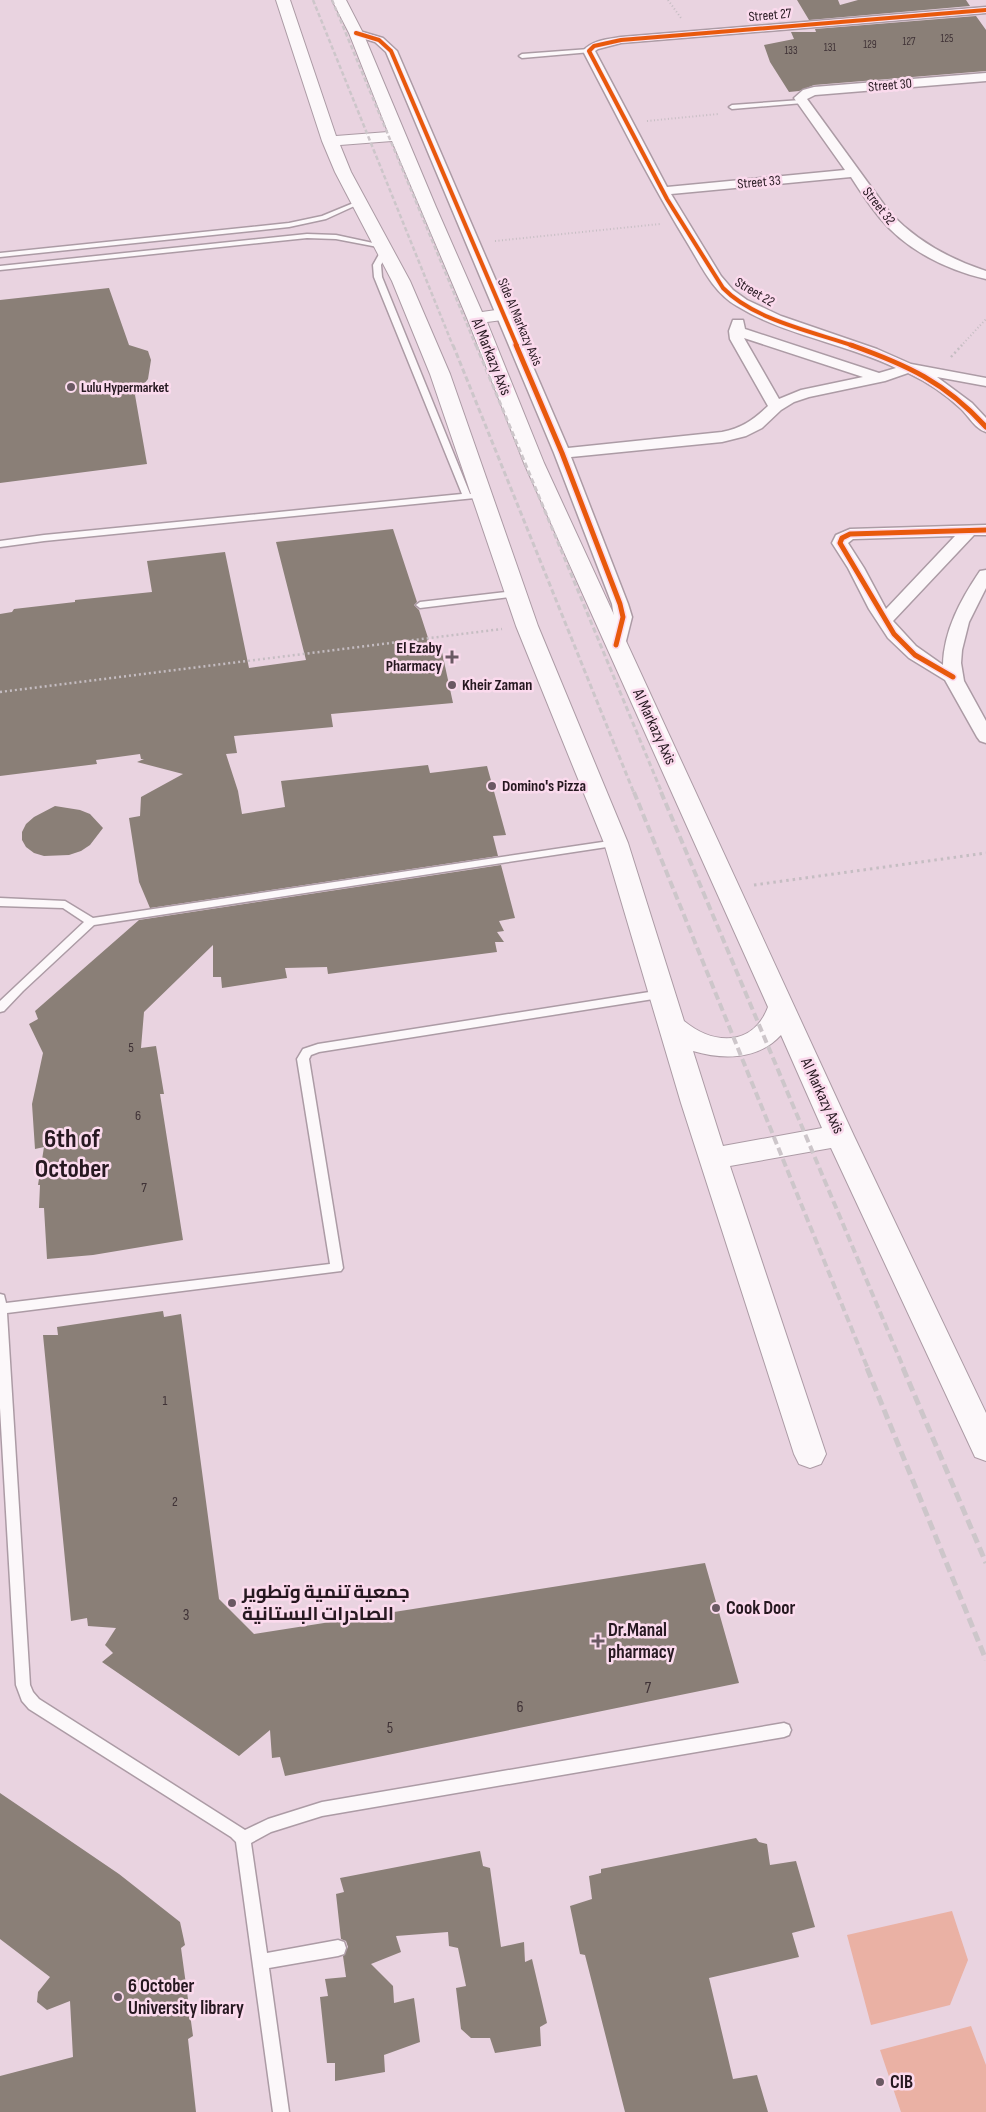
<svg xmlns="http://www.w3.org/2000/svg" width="986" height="2112" font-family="'Sofia Sans Condensed',Cairo,sans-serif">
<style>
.green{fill:#eab1a4}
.building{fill:#8a7f77}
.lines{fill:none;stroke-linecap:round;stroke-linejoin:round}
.lane-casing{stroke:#ac9ba5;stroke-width:3}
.street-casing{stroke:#ac9ba5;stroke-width:3}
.secondary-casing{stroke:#ac9ba5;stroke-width:2}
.path-far2{stroke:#c5bdc2;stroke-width:2;stroke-dasharray:1 2.5;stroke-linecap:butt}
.path-far1{stroke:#c5bdc2;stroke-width:2.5;stroke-dasharray:2 3;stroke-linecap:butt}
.path{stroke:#c5bdc2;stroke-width:3;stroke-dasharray:2.5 4;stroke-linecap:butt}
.lane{fill:#fcf8fa;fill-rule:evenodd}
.street{fill:#fcf8fa;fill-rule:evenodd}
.secondary{fill:#fcf8fa;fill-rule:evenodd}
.rail-far3{stroke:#cdc6ca;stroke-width:2.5;stroke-dasharray:4.5 2.5;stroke-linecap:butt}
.rail-far2{stroke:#cdc6ca;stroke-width:3;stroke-dasharray:5.5 3;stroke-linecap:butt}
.rail-far1{stroke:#cdc6ca;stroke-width:4;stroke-dasharray:8 4;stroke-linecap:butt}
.rail{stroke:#cdc6ca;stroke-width:5;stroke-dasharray:10 5;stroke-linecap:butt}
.cycleway-far1-casing{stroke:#fbdaed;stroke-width:5.5}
.cycleway-casing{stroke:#fbdaed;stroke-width:8}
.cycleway-far1{stroke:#e8590c;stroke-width:4}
.cycleway{stroke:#e8590c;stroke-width:5}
.poi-dot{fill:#6a5963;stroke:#fbdaed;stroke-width:2}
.labels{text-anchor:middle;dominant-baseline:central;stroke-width:5;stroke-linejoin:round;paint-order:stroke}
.far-number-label{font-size:11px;fill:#3f3236}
.far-street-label{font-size:14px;fill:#261820;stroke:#fbdaed}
.far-poi-label{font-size:14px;font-weight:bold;fill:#261820;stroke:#fbdaed;text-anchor:start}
.number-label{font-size:14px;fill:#3f3236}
.street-label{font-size:16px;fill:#261820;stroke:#fbdaed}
.poi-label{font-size:16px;font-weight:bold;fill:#261820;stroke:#fbdaed;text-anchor:start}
.near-number-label{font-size:16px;fill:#3f3236}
.near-poi-label{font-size:19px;font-weight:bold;fill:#261820;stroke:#fbdaed;text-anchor:start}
.town-label{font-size:26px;font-weight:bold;fill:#261820;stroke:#fbdaed}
</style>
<rect width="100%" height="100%" fill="#e9d3e0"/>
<path class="green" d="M952,1911L968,1960L950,2005L871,2025L847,1935Z
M971,2026L986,2065V2112H901L880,2050Z"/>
<path class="building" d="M797,0H838L840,5L858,0H966L970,6L809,20Z
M976,16L986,30V71L814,85L799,91L789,92L770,62L764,45L794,39L791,32H816L815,29Z
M109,288L129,345L148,351L151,360L148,379L135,395L147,464L0,483V300Z
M393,529L417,602L414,605L419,610L430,644L440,643L453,703L331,714L333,727L234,736L237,753L226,754L238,791L242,814L285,807L281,781L428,765L430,773L487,766L506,835L493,836L498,856L150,908L139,882L129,818L140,816L141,797L183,774L137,762L144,759H141L140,754L96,760L97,764L0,776V614L12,612L14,609L75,602V600L152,592L147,561L225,552L249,668L306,660L276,542Z
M55,806L80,810L90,814L103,828L90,845L81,851L69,855L44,856L34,853L26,847L22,840V832L26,824L34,817Z
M501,865L515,918L499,921L504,931L497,932L504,942H495L497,952L328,974L327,967L285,968L287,978L222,988L221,977H213V945L144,1012L141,1048L156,1046L164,1094H160L183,1240L93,1255L47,1259L44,1208H39L40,1185H38L44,1147L35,1149L32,1104L43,1053L29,1024L38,1019L35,1011L139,920Z
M163,1311L164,1317L181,1314L219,1599L254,1634L705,1563L739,1683L285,1776L280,1757L272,1758L270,1730L239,1756L102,1662L113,1653L105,1645L116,1628L88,1626L87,1618L71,1621L43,1335H58L57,1327Z
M0,1793L119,1874L180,1922L185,1945L181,1948L193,2036L188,2039L196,2112H0V2076L73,2057L70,2001L47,2010L37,2002L38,1992L50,1977L0,1939Z
M756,1838L759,1842L767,1844L770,1865L796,1861L815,1927L792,1933L799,1957L709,1978L733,2079L757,2075L768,2112H625L585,1955L580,1954L570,1906L592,1899L589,1876L601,1873V1869Z
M480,1851L483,1866L490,1868L501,1947L524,1942L525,1962L532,1959L547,2023L540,2027L541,2046L495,2053L490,2038H471L461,2029L456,1988L466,1986L458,1948L449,1946L448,1932L396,1936L401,1952L371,1964L393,1986L394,2003L414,1998L420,2042L384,2055L385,2072L335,2081V2063H327L320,1997L328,1996L325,1979L346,1977L343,1956L348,1947L346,1941L341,1939L336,1894L344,1892L340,1878Z"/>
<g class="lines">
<g class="lane-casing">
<path id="lane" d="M589,49L592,51L591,52L522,58L519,56L522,54Z
M801,100L803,101V103L732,109L729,107L732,105Z
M356,202L361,203L326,219L289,227L0,257V253L289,223L322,216Z
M307,234L336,235L387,246L383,248L336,239L307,238L0,270V266Z
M382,249L389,251L381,265L382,277L470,494L485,493V497L44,541L0,547V541L44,535L462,494L374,277L373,265Z
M515,591L519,594L518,596L420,608L416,605L420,602Z
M616,840L621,843L620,845L94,925L23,991L4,1011L0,1012V1001L84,922L63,908L0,906V898L65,901L93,918Z
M662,990L666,991L667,994L666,997L319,1052L311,1055L309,1059L343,1268L341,1271L7,1313L30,1685L33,1692L39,1699L245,1830L268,1819L322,1802L784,1723L789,1725L791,1730L789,1735L784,1737L322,1816L271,1832L251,1843L267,1953L338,1940L344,1942L346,1948L344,1954L338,1956L269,1968L289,2112H273L236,1842L231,1837L29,1709L22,1701L16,1685L0,1408V1294L4,1295L6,1303L330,1264L297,1059L303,1049L318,1044Z"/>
</g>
<g class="street-casing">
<path id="street" d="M986,7V13L621,43L598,49L595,51L667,187L845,170L794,98L803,90L814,87L986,73V81L815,95L807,99L890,213C917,241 949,259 986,271V279C947,270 906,250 880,218C869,205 860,191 851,177L671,194L721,276L733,290L747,300L781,316L877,349L911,364L986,378V386L937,377L972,403L986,418V432C975,429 969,416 960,408C945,394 927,382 908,373L885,381L809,397L794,402L781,410L762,428L746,436L722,442L571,457L628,604L632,617L625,645L622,649L616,650L610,649L607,645L614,617L612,604L554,453L386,52L375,42L352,35L350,33L356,30L383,38L397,51L568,448L722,432C742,428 753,420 768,406L730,339L729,331L733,320H743L745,329L879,373L896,368C845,343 786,336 737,306C713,292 702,267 688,244C650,182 617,116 583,51C592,40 608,39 621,37ZM744,338L863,377L801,390L779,399Z
M986,525V535H974L893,621L916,646L943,665C944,630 961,599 980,571L986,570V588L969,622L962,650L961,663L964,681L986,721V743L980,741L977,737L945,680L909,658L888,638L869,609L848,568L832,543L836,535L850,529ZM955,536L886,609L864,568L848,543L853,539Z"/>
</g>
<g class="secondary-casing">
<path id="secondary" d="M276,0H290L336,136L388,132L349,33L332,0H346L363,33L436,207L482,312L503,309L510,311L512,315L510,319L487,322L544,463L854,1136L986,1413V1461L975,1457L831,1148L730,1166L826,1454L821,1464L810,1468L799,1464L794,1454L681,1103L604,843L516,626L430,374L392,281L335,172L322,141ZM392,141L467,318L524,463L768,1007C753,1047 713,1045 684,1021L628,843L538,626L450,374L410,281L351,172L340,145ZM781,1035L822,1128L723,1146L693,1051C723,1060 758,1060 781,1035Z"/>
</g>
<path class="path-far2" d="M668,0L681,18
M647,121L718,114
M495,241L660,224
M961,346L986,319"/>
<path class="path-far1" d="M951,357L962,345
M0,692L502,629"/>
<path class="path" d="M754,885L986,853"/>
<use href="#lane" class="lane"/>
<use href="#street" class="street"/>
<use href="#secondary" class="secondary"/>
<path class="rail-far3" d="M313,0L453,346
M332,0L476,346"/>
<path class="rail-far2" d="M453,345L634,793
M476,345L662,793"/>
<path class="rail-far1" d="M634,792L868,1369
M661,792L904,1369"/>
<path class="rail" d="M867,1368L986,1660
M903,1368L986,1563"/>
<g class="cycleway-far1-casing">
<path id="cycleway-far1" d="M356,33L379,40L391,51L517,346
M854,346C814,332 754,320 723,288L667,199L589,51L594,46L621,40L986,10"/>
</g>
<g class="cycleway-casing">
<path id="cycleway" d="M516,345L562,453L620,604L623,617L616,645
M851,345C907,365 945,382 986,427
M953,677L915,655L894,634L840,543L842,538L850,534L986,530"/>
</g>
<use href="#cycleway-far1" class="cycleway-far1"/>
<use href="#cycleway" class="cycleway"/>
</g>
<g class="poi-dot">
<circle cx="71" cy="387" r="5"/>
<path d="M449.5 649.5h5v5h5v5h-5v5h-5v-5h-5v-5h5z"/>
<circle cx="452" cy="685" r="5"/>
<circle cx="492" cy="786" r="5"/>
<circle cx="232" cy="1603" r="5"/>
<circle cx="716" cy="1608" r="5"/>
<path d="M595.5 1633.5h5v5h5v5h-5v5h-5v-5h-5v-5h5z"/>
<circle cx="118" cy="1997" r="5"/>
<circle cx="880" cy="2082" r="5"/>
</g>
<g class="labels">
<g class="far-number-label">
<text x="947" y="38">125</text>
<text x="909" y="41">127</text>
<text x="870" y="44">129</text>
<text x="830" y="47">131</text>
<text x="791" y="50">133</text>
</g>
<g class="far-street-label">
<text transform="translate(770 15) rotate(-5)">Street 27</text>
<text transform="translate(890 85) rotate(-5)">Street 30</text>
<text transform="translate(759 182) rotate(-5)">Street 33</text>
<text transform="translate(879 206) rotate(52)">Street 32</text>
<text transform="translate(755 292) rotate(31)">Street 22</text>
<text transform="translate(520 322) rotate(67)">Side Al Markazy Axis</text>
</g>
<g class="far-poi-label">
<text x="81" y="387">Lulu Hypermarket</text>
</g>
<g class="number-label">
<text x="131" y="1047">5</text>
<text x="138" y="1115">6</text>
<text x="144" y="1187">7</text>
<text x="165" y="1400">1</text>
<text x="175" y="1501">2</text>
</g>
<g class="street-label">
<text transform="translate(491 357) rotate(68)">Al Markazy Axis</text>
<text transform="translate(654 727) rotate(65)">Al Markazy Axis</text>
<text transform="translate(822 1096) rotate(65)">Al Markazy Axis</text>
</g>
<g class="poi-label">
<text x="442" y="648" text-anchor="end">El Ezaby<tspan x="442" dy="18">Pharmacy</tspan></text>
<text x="462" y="685">Kheir Zaman</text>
<text x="502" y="786">Domino's Pizza</text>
</g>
<g class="near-number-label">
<text x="186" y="1615">3</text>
<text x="648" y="1688">7</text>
<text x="520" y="1707">6</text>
<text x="390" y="1728">5</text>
</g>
<g class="near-poi-label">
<text x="242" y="1592">جمعية تنمية وتطوير<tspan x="242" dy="22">الصادرات البستانية</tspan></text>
<text x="726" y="1608">Cook Door</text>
<text x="608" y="1630">Dr.Manal<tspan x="608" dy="22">pharmacy</tspan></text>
<text x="128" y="1986">6 October<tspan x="128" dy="22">University library</tspan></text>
<text x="890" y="2082">CIB</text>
</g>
<g class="town-label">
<text x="72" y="1139">6th of<tspan x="72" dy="30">October</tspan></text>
</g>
</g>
</svg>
